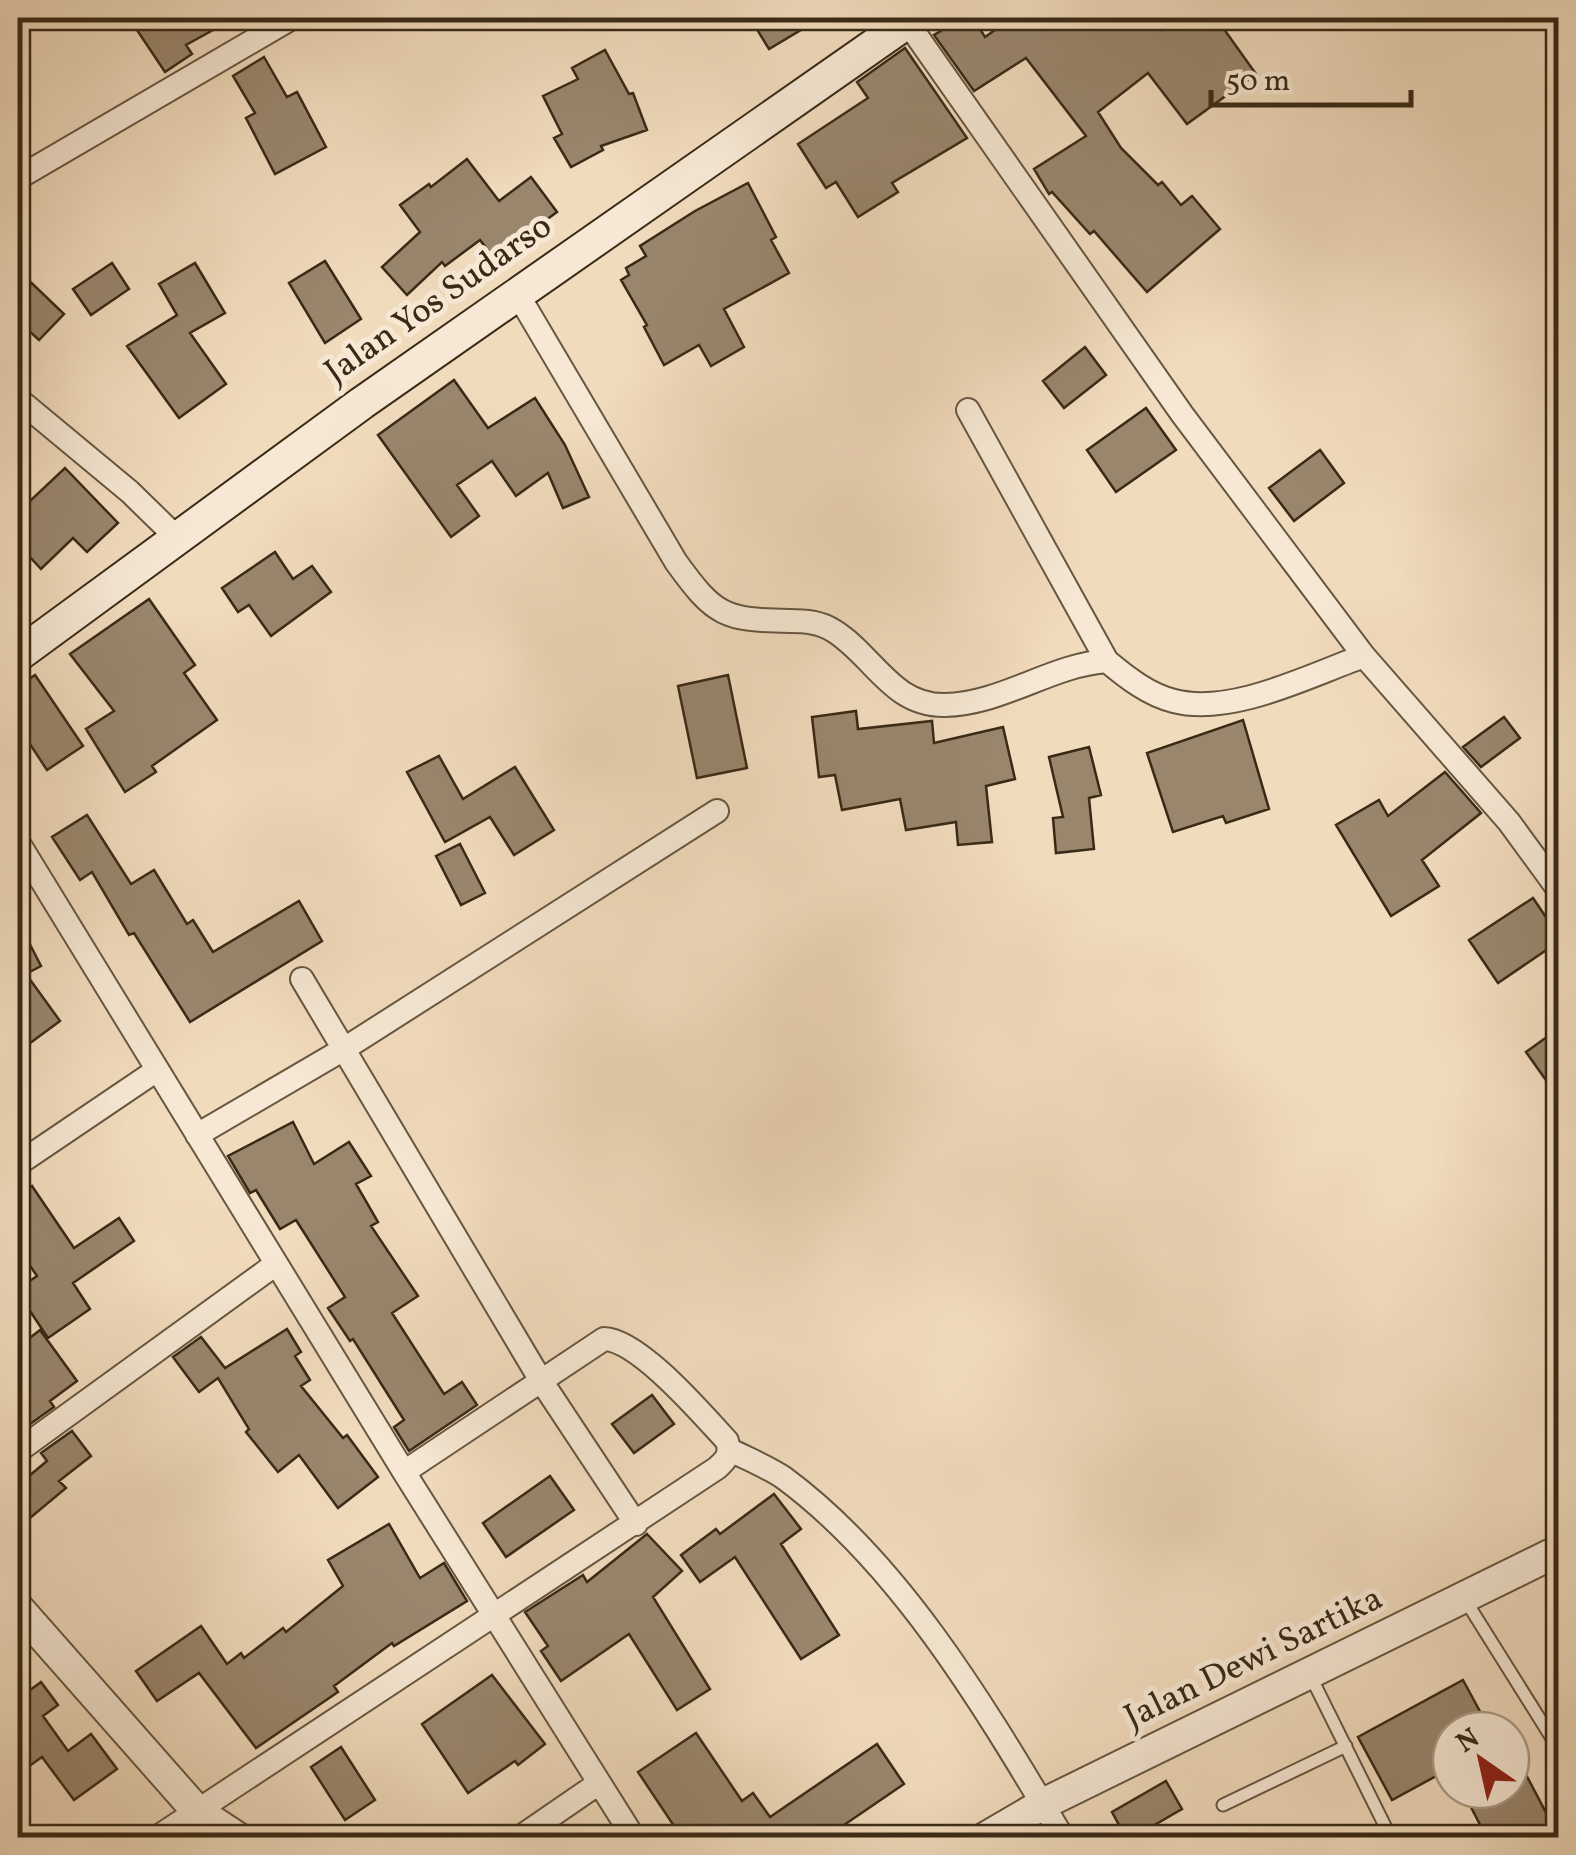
<svg xmlns="http://www.w3.org/2000/svg" width="1576" height="1855" font-family="Vollkorn,serif">
<style>
.building{fill:#99866d;stroke:#392a16;stroke-width:2.5}
.lines{fill:none;stroke-linecap:round;stroke-linejoin:round}
.service-casing{stroke:#675640;stroke-width:15}
.minor-casing{stroke:#675640;stroke-width:26}
.tertiary-casing{stroke:#675640;stroke-width:34}
.secondary-casing{stroke:#392a16;stroke-width:36}
.service{stroke:#f6e8d4;stroke-width:11}
.minor{stroke:#f6e8d4;stroke-width:22}
.tertiary{stroke:#f6e8d4;stroke-width:30}
.secondary{stroke:#f6e8d4;stroke-width:32}
.labels{text-anchor:middle;dominant-baseline:central;stroke-width:10;stroke-linejoin:round;paint-order:stroke}
.street-label{font-size:35px;fill:#392a16;stroke:#f6e8d4}
</style>
<rect width="100%" height="100%" fill="#f1dbbd"/>
<filter id="stains"><feTurbulence type="fractalNoise" baseFrequency=".002" numOctaves="4"/><feColorMatrix values="0 0 0 0 .2 0 0 0 0 .09 0 0 0 0 .02 0 0 0 .5 -.17"/></filter>
<radialGradient id="worn" r=".72"><stop offset=".6" stop-color="#630" stop-opacity="0"/><stop offset="1" stop-color="#630" stop-opacity=".3"/></radialGradient>
<path class="building" d="M129,18H235L186,45L192,54L165,72Z
M750,18H821L769,49Z
M963,18H973L985,37L1012,18H1152L1162,30L1179,18H1216L1256,74L1187,124L1148,73L1098,112L1121,148L1158,185L1162,182L1181,205L1192,196L1220,229L1147,292L1094,231L1090,234L1052,192L1049,194L1034,169L1086,136L1026,58L974,91L934,35Z
M905,48L967,138L892,183L898,192L858,217L836,182L826,188L798,144L868,98L857,82Z
M605,50L629,94L633,93L647,130L601,146L603,150L571,167L554,138L562,134L543,96L578,79L572,68Z
M264,57L287,97L297,92L326,147L275,174L246,118L255,113L233,76Z
M467,159L499,201L531,177L557,212L494,258L480,240L445,266L442,262L407,295L382,267L420,232L400,205L429,184L431,187Z
M748,183L776,237L771,240L789,273L724,309L744,347L711,366L699,345L664,365L644,327L647,325L621,280L629,275L626,268L646,256L640,246L695,211Z
M325,261L361,319L325,343L289,283Z
M112,263L129,289L91,315L73,289Z
M195,263L225,313L190,333L226,384L179,418L127,346L177,315L159,284Z
M18,270L64,314L39,340L18,321Z
M1085,347L1106,375L1064,408L1043,381Z
M454,380L488,428L535,398L565,445L589,497L563,508L548,473L516,496L492,461L457,485L479,516L451,537L378,435Z
M1146,408L1176,450L1116,492L1087,450Z
M1320,450L1344,483L1294,521L1269,488Z
M65,468L118,523L87,552L73,538L41,569L18,544V491L28,503Z
M275,552L293,579L312,566L331,592L271,636L249,605L238,612L222,588Z
M149,599L195,665L184,673L217,720L152,766L156,772L125,792L86,729L114,711L70,654Z
M35,675L83,746L47,770L18,726V687Z
M728,675L747,768L697,778L678,686Z
M856,711L858,729L932,721L934,743L1003,727L1015,779L986,786L992,842L958,845L956,822L906,830L900,799L842,810L835,775L819,777L812,717Z
M1504,717L1520,738L1481,767L1463,747Z
M1243,720L1269,809L1226,823L1223,816L1173,832L1147,753Z
M1089,747L1101,795L1089,798L1094,849L1056,853L1053,818L1063,817L1049,757Z
M439,756L463,799L515,767L554,830L514,855L490,817L445,842L407,772Z
M1445,772L1481,813L1422,860L1439,886L1391,916L1336,825L1379,800L1388,816Z
M87,815L131,884L154,870L187,924L193,920L213,952L299,901L322,941L190,1022L134,933L129,935L92,872L80,880L52,837Z
M460,844L485,893L461,905L436,856Z
M1533,898L1558,935V942L1498,983L1469,940Z
M18,921L41,966L26,974L60,1021L18,1052Z
M1558,1029V1097L1526,1052Z
M293,1122L314,1164L349,1142L371,1176L356,1184L378,1222L371,1226L418,1296L392,1313L444,1394L462,1382L477,1405L409,1451L394,1427L404,1420L353,1339L350,1341L328,1308L345,1297L296,1220L280,1229L256,1190L250,1193L228,1156Z
M32,1186L74,1248L119,1218L134,1241L73,1283L90,1309L48,1338L18,1293V1289L37,1276L18,1248V1196Z
M287,1329L301,1352L295,1356L310,1380L301,1386L343,1438L347,1435L378,1477L338,1508L299,1455L278,1472L246,1432L249,1429L218,1378L199,1392L173,1357L201,1337L225,1368Z
M40,1330L77,1381L50,1401L54,1407L23,1429L18,1421V1347Z
M652,1395L674,1424L634,1453L612,1424Z
M72,1431L91,1456L59,1481L66,1488L18,1528V1485L47,1461L41,1453Z
M550,1476L574,1510L506,1557L483,1523Z
M774,1494L801,1529L781,1544L839,1635L801,1659L735,1557L700,1582L681,1555L716,1529L720,1534Z
M389,1524L420,1578L444,1563L467,1601L394,1646L392,1643L334,1686L338,1692L256,1748L199,1673L157,1701L136,1671L201,1626L227,1664L241,1653L244,1658L283,1628L286,1632L343,1586L328,1560Z
M647,1534L682,1571L653,1597L710,1689L677,1710L629,1634L561,1681L541,1651L548,1646L525,1612L583,1575L587,1582Z
M492,1675L545,1744L518,1765L515,1761L468,1793L422,1724Z
M1463,1680L1490,1730H1451V1768L1392,1800L1358,1737Z
M41,1682L58,1705L43,1716L68,1751L91,1734L117,1769L74,1800L42,1757L18,1774V1699Z
M696,1733L742,1801L753,1793L770,1817L877,1744L904,1784L825,1838H682L638,1772Z
M1511,1746L1553,1826L1531,1838H1487L1462,1790H1511Z
M341,1747L375,1800L345,1820L311,1767Z
M1166,1781L1182,1809L1132,1838H1126L1112,1812Z"/>
<g class="lines">
<g class="service-casing">
<path id="service" d="M1464,1598L1558,1748
M1309,1673L1391,1838
M1223,1805L1346,1746"/>
</g>
<g class="minor-casing">
<path id="minor" d="M907,22L1182,414L1364,656L1509,822L1558,889
M18,178L292,18
M517,293L676,562C715,616 724,620 790,621C805,621 820,622 834,631C874,656 892,706 945,705C1002,704 1051,665 1107,661C1126,677 1149,695 1174,701C1232,716 1310,675 1364,656
M18,399L130,492L176,537
M968,410L1107,661
M18,842L404,1472L634,1838
M302,979L540,1379L636,1524
M197,1135L344,1049L717,811
M18,1164L157,1070
M730,1450C748,1459 768,1467 784,1478C903,1566 988,1713 1063,1838
M18,1451L276,1264
M156,1838L717,1468C727,1459 731,1454 727,1441C702,1414 639,1340 604,1339L404,1472
M519,1838L599,1783"/>
</g>
<g class="tertiary-casing">
<path id="tertiary" d="M18,1608L197,1811L238,1838
M985,1838L1043,1804L1558,1551"/>
</g>
<g class="secondary-casing">
<path id="secondary" d="M18,655L362,403L913,18"/>
</g>
<use href="#service" class="service"/>
<use href="#minor" class="minor"/>
<use href="#tertiary" class="tertiary"/>
<use href="#secondary" class="secondary"/>
</g>
<g class="labels">
<g class="street-label">
<text transform="translate(439 300) rotate(-35)">Jalan Yos Sudarso</text>
<text transform="translate(1254 1659) rotate(-26)">Jalan Dewi Sartika</text>
</g>
</g>
<rect width="1576" height="1855" fill="none" stroke="#f1dbbd" stroke-width="60"/>
<rect x="20" y="20" width="1536" height="1815" fill="none" stroke="#392a16" stroke-width="5"/>
<rect x="30" y="30" width="1516" height="1795" fill="none" stroke="#392a16" stroke-width="2.5"/>
<g transform="translate(1481 1760) rotate(326)"><circle r="48" fill="#f6e8d4" stroke="#aa9c88" stroke-width="2.5"/>
<path d="M0-8L18 38L0 25L-18 38Z" fill="#8f2418"/>
<text y="-15" font-size="28" font-weight="bold" text-anchor="middle" fill="#392a16">N</text>
</g>
<path d="M1211 90v15h200v-15" fill="none" stroke="#392a16" stroke-width="5"/>
<text x="1226" y="90" font-size="30" fill="#392a16" stroke="#f6e8d4" stroke-width="8" paint-order="stroke">50 m</text>
<rect width="100%" height="100%" filter="url(#stains)"/>
<rect width="100%" height="100%" fill="url(#worn)"/>
</svg>
